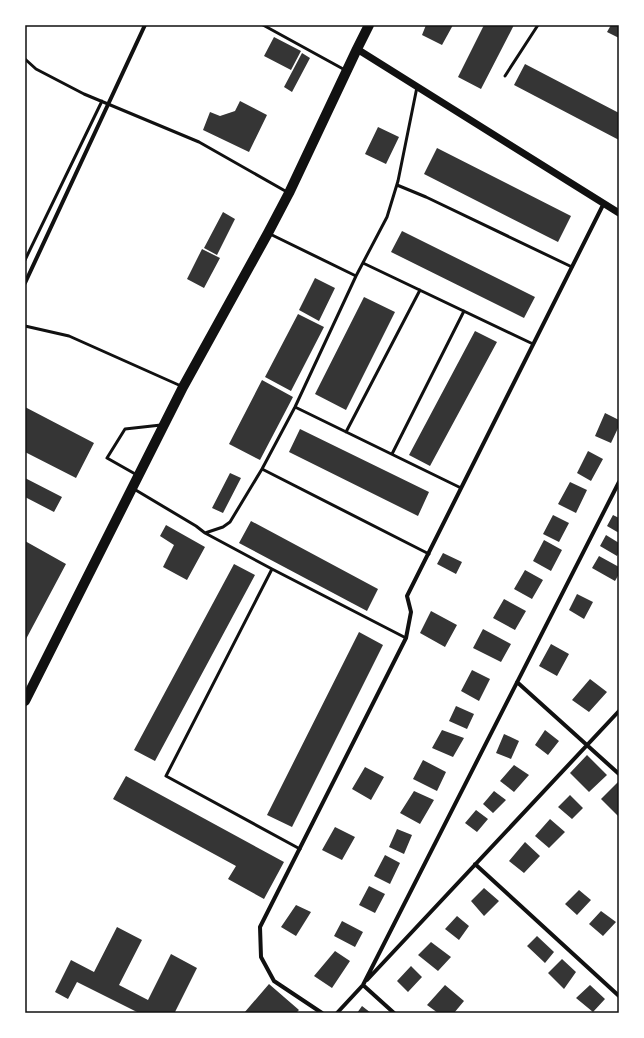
<svg xmlns="http://www.w3.org/2000/svg" width="644" height="1038" font-family="'Fira Sans Condensed',sans-serif">
<style>
.building{fill:#353535}
.lines{fill:none;stroke-linecap:round;stroke-linejoin:round}
.service{stroke:#111;stroke-width:3}
.minor{stroke:#111;stroke-width:4}
.tertiary{stroke:#111;stroke-width:7}
.primary{stroke:#111;stroke-width:10}
.neatline{fill:none;stroke:#111;stroke-width:1.5}
</style>
<rect width="100%" height="100%" fill="#fff"/>
<path class="building" d="M426,25H453L442,45L422,35Z
M484,25H514L481,89L458,77Z
M611,25H619V38L607,32Z
M274,37L301,51L291,70L264,56Z
M302,53L310,58L292,92L284,87Z
M525,64L619,113V140L514,85Z
M240,101L267,115L249,152L203,130L210,112L220,116L235,111Z
M378,127L399,137L386,164L365,154Z
M437,148L571,216L558,242L424,174Z
M223,212L235,219L217,255L204,248Z
M402,231L535,297L524,318L391,252Z
M202,249L220,258L204,288L187,279Z
M315,278L335,288L319,321L299,310Z
M364,297L395,312L346,410L315,394Z
M298,314L324,327L291,391L265,377Z
M475,331L497,342L430,466L409,455Z
M262,380L293,397L260,460L229,444Z
M25,407L94,443L76,478L25,452Z
M605,413L619,420V426L611,443L595,436Z
M300,429L429,492L418,516L289,452Z
M588,451L603,459L591,481L577,473Z
M230,473L241,478L223,513L212,508Z
M25,478L62,497L54,512L25,497Z
M570,482L587,490L576,513L558,504Z
M553,515L569,523L559,542L543,534Z
M613,515L619,518V533L607,526Z
M251,521L378,589L367,611L239,543Z
M166,525L205,547L187,580L163,567L174,545L160,536Z
M606,535L619,543V552L617,556L600,546Z
M544,540L562,550L551,571L533,561Z
M25,541L66,564L25,641Z
M443,553L462,562L456,574L437,564Z
M599,556L619,567V574L615,581L592,568Z
M234,564L255,575L155,761L134,750Z
M525,570L543,580L532,599L514,589Z
M577,594L593,602L584,619L569,610Z
M504,599L526,611L515,630L493,618Z
M431,611L457,625L445,647L420,633Z
M483,629L511,644L501,662L473,648Z
M359,632L383,645L292,827L267,815Z
M551,644L569,654L557,676L539,666Z
M472,670L490,679L479,701L461,691Z
M590,679L607,692L589,712L572,700Z
M456,706L474,714L467,729L449,721Z
M442,730L464,738L453,757L432,748Z
M545,730L559,741L548,755L535,745Z
M504,734L519,741L511,759L496,753Z
M587,755L607,775L589,792L570,773Z
M423,760L446,772L437,791L413,779Z
M514,765L529,775L514,792L500,781Z
M365,767L384,777L371,800L352,789Z
M126,776L284,862L264,899L228,879L236,866L113,799Z
M619,781V817L601,799Z
M414,791L434,800L420,824L400,813Z
M494,791L506,800L493,813L483,804Z
M570,795L583,808L572,819L558,807Z
M476,810L488,819L477,832L465,823Z
M550,819L565,832L549,848L535,836Z
M335,827L355,837L342,860L322,850Z
M397,829L412,835L404,854L389,847Z
M525,842L540,856L524,873L509,861Z
M385,855L400,863L390,884L374,876Z
M369,886L385,894L375,913L359,905Z
M484,888L499,901L484,916L471,901Z
M579,890L591,900L577,915L565,904Z
M296,905L311,912L296,936L281,927Z
M601,911L616,922L603,936L589,924Z
M457,916L469,926L459,940L445,929Z
M342,921L363,932L355,947L334,936Z
M117,927L142,940L119,985L148,1000L171,954L197,968L175,1012L178,1013H139L77,982L68,999L55,992L71,960L94,972Z
M537,936L554,952L545,963L527,946Z
M431,942L451,957L438,971L418,955Z
M335,951L350,961L332,988L314,976Z
M562,959L576,972L564,989L548,973Z
M411,966L422,977L408,992L397,981Z
M269,984L299,1010L296,1013H244Z
M445,985L464,1001L454,1013H438L427,1005Z
M590,985L605,999L593,1012L576,998Z
M362,1006L371,1013H357Z"/>
<g class="lines">
<path class="service" d="M263,25L345,70
M25,59L36,69L84,94L199,142L287,192
M505,76L538,25
M397,185L426,197L572,267
M270,234L356,276
M25,260L102,101
M363,263L533,344
M25,326L69,336L181,386
M295,407L461,488
M346,432L420,290
M392,454L464,311
M262,469L429,554
M137,475L107,458L125,429L161,425
M134,489L196,526L205,533L272,569L406,638
M205,533L223,527L230,522L262,469L295,407L356,276L387,217L398,181L417,87
M272,569L166,776L300,849"/>
<path class="minor" d="M25,283L145,25
M517,682L619,774
M475,864L619,996
M367,980L619,711
M363,985L394,1013
M322,1013L274,981L261,957L260,927L406,638L411,612L407,596L604,203
M337,1013L363,985L619,482"/>
<path class="tertiary" d="M357,49L619,213"/>
<path class="primary" d="M25,701L183,387L268,233L289,193L357,49L369,25"/>
</g>
<rect width="644" height="1038" fill="none" stroke="#ffffff" stroke-width="52"/>
<rect x="26" y="26" width="592" height="986" class="neatline"/>
</svg>
